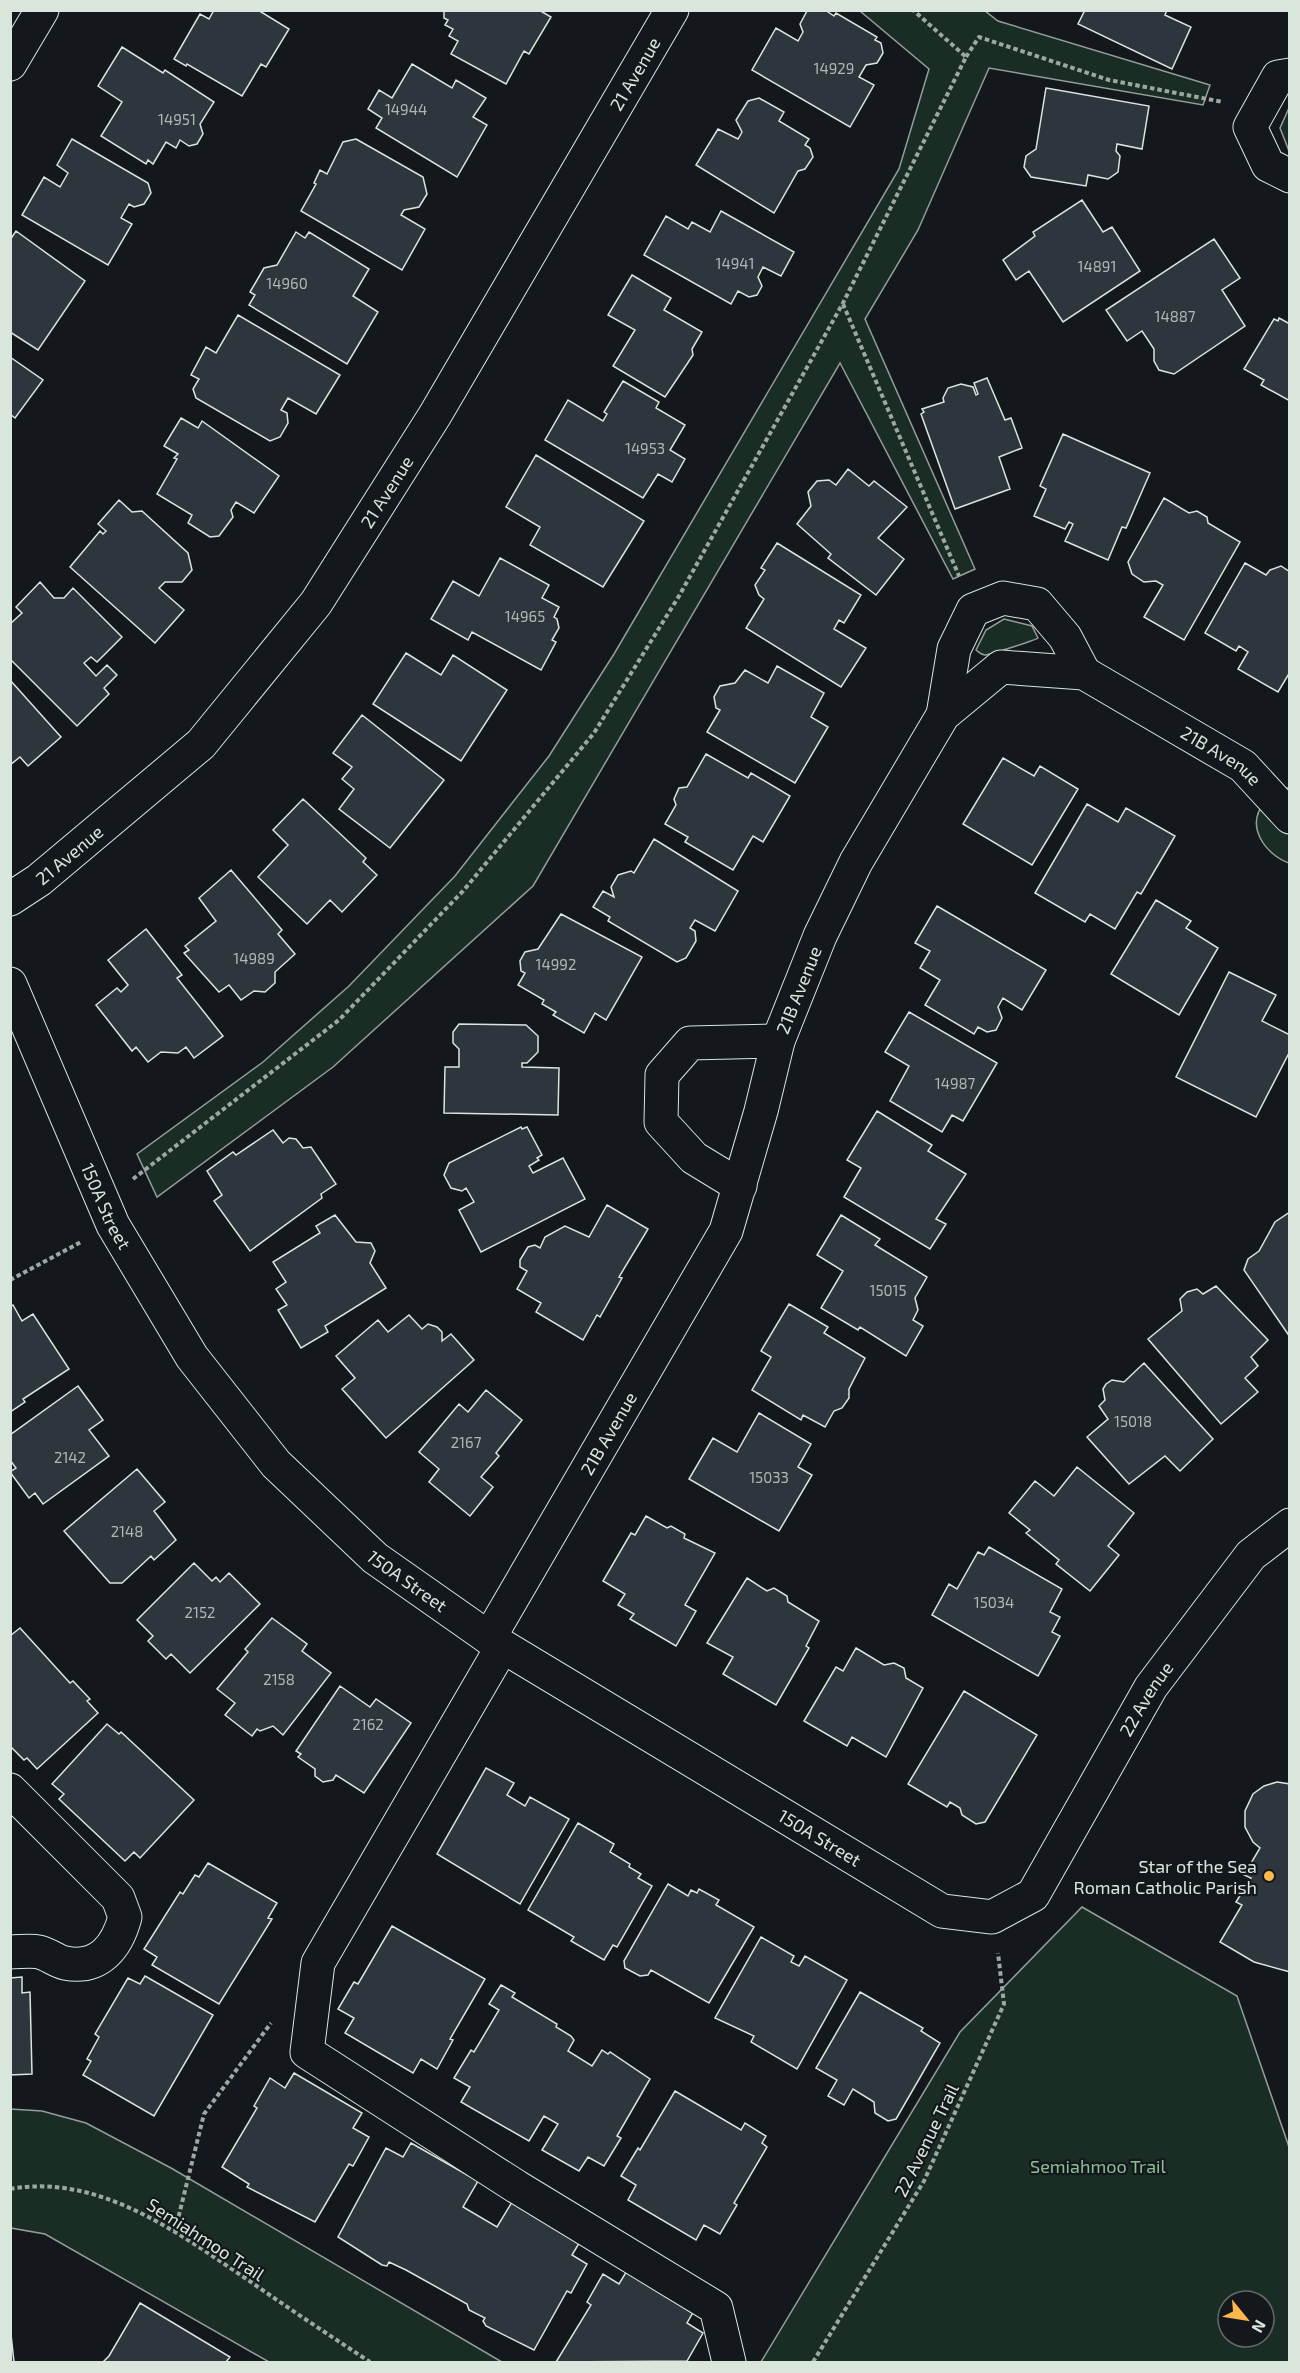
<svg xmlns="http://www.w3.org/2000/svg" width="1300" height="2373" font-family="'Exo 2',sans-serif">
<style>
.green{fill:#1a2d24;stroke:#939e99;stroke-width:1.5;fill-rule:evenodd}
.building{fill:#2c363c;stroke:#d8e6dc;stroke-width:1.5}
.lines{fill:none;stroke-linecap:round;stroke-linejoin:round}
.minor-casing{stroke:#d8e6dc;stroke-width:35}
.path{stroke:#9da8a2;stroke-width:4;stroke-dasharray:4.5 3;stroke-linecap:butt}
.minor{stroke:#14181c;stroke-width:33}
.poi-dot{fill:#ffb74d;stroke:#14181c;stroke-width:2}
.labels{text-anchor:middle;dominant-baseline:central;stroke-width:4.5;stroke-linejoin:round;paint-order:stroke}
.number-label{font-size:15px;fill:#adbab4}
.street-label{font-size:18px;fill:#d8e6dc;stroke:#14181c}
.poi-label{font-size:18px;fill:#d8e6dc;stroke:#14181c;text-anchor:end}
.park-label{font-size:18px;fill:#8ac095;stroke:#14181c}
</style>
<rect width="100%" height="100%" fill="#14181c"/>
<path class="green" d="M860,11H985L998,21L1210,85L1203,105L989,68L918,230L865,319L975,569L953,579L840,363L533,886L333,1067L157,1197L137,1154L263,1062L349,986L455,876L549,756L614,654L899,169L929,69Z
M1289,108V151L1280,128Z
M1004,619L1032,626L1038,638C1036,640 989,655 985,655C981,655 979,652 976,650L986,630Z
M1286,788H1289V863C1266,855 1244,826 1265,802C1270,796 1280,792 1286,788Z
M1082,1907L1237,1996L1289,2147V2362H761L960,2032ZM1228,2301H1264V2337H1228Z
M10,2109L42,2111L86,2123L171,2168L502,2362H269L45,2234L11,2228Z"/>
<path class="building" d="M214,10H258L289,29L266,67L261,64L242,96L187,64L186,66L174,59L200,14L209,19Z
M444,10H539L551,17L529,54L524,51L506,84L451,54L458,41L449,36L453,29L445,25L448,20L444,18Z
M825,10L834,16L836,13L877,37L875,40L881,43L883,53L877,63L866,65L859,77L874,85L850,127L752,70L776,28L798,41L803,32L800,24L807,11Z
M1085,10H1167L1165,15L1191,27L1172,69L1078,24Z
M122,47L163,73L165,70L214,102L200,124L203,134L197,144L189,146L180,140L176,148L166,142L153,164L148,160L146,164L101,136L122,102L98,86Z
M412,64L452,88L456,80L486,98L473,117L487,125L457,177L376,128L382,118L368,109L379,90L392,98Z
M1046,88L1149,106L1142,149L1117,144L1116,151L1120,156L1118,172L1108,179L1088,175L1086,186L1031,177L1024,167L1026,156L1036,149Z
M759,98L784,112L779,121L809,139L805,145L810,148L813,157L805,169L798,171L774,213L696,165L718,129L738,139L742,132L736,120L748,101Z
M72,139L148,183L151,193L144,204L134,207L129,204L121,218L132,224L108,265L22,215L44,177L60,187L68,173L57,165Z
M356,139L423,177L427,194L419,207L404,210L401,215L425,229L402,270L301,211L316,184L314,183L320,170L327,174L343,142Z
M1082,200L1103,232L1112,227L1140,271L1063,322L1029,271L1016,280L1003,260L1035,236L1033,232Z
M721,211L794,252L781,276L763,267L758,277L762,286L757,295L749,297L738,291L731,304L644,255L666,216L688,229L692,222L710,232Z
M16,231L85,281L38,350L10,332V240Z
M296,232L305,238L309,232L369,269L353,296L378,312L347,364L249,305L255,295L250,292L264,268L277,265Z
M1214,239L1240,278L1222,290L1245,326L1174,374L1159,370L1154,361V349L1142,331L1127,341L1106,310Z
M632,275L671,298L664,310L702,332L692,349L693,355L665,397L613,366L635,330L608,315Z
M238,315L340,375L316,414L288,398L281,410L287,413L288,423L280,437L270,441L196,398L193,389L199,379L191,375L206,347L216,353Z
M1279,318L1290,324V401L1261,385L1264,380L1244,369L1274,319L1278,321Z
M10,357L43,380L15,418L10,414Z
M987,378L1005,420L1011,418L1022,448L999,457L1010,489L955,509L921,414L924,412L922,409L944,402L943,398L948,388L961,384L973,387L976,395L978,394L974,383Z
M623,381L659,402L656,408L685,425L670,450L685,459L672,482L658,474L643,498L545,440L568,400L603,421L607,414L604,412Z
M181,418L198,428L202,421L279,476L254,513L236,502L231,510L233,517L219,536L210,537L188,523L192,515L157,494L177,459L174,458L178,454L164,446Z
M1063,434L1150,473L1126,528L1122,527L1108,560L1065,541L1073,524L1069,522L1065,529L1034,516L1046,489L1040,486Z
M536,455L644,521L603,587L530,545L540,527L506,507Z
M848,469L869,486L874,481L907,507L878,538L904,559L876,595L828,558L831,554L797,524L811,506L808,492L817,481L829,480L836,485Z
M1164,498L1189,513L1197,511L1207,517L1208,523L1240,542L1184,640L1144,617L1163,585L1156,581L1144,582L1132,574L1128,562Z
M119,500L132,512L142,511L188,553L192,570L182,582H165L159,588L184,610L155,643L70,567L100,531L103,534L106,531L98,524Z
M777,543L861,595L844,623L839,620L834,629L866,648L841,687L746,628L764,599L759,595L755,585L765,570L761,568Z
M500,558L549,585L542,598L559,607L554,617L557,619L559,628L552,640L556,642L541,670L472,632L468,640L431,619L453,581L479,596Z
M1245,563L1266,575L1270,570L1281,566L1290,572V672L1278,692L1238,669L1248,652L1239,646L1236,651L1205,633Z
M40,582L54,598H64L73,588L122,637L97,662L91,657L84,663L96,676L107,665L117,675L104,688L109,694L77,726L10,659V624L22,613L16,607Z
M406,653L441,675L453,655L507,690L461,761L373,704Z
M777,666L824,693L811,717L828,727L795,783L707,732L720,710L716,708L714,697L720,686L735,683L745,670L768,683Z
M10,680L61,737L28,766L20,757L10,765Z
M362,715L444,780L390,848L339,809L354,789L342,779L352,767L333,753Z
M706,754L748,778L751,773L790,796L763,842L753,836L733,870L685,842L688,837L665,824L676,805L674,799L679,788L687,787Z
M1003,758L1034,776L1040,766L1078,789L1032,865L963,824Z
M303,799L366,858L363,862L377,875L342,912L330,900L307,924L258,877L288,845L273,830Z
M1087,804L1118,822L1126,808L1175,836L1141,894L1137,892L1115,929L1090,914L1085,922L1035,893Z
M654,839L738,891L715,931L695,920L690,928L695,931L696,941L686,958L677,962L608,921L610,917L593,907L603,891L614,897L611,887L618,875L631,871L634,873Z
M231,870L282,930L278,934L295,954L275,972V983L265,992L254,991L241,1000L229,985L219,992L184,953L189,950L185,946L216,921L199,898Z
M1156,900L1191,921L1186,928L1218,948L1179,1015L1111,974Z
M937,906L1046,970L1022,1010L1003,998L998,1007L1002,1018L996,1030L987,1032L978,1027L974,1034L925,1005L940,980L920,968L930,951L915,943Z
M561,914L642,957L606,1020L595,1013L584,1033L553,1015L556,1012L542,1004L544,1000L518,985L525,973L521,971L520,961L525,952L538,949Z
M146,929L182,975L177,978L223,1036L194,1058L186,1047L178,1053L161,1052L148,1062L136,1047L132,1051L96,1005L117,988L121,992L128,985L108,960Z
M1229,972L1276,995L1262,1021L1290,1035V1051L1256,1117L1176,1077Z
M909,1012L997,1063L963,1121L952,1115L942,1132L890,1101L909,1066L885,1052Z
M459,1024L526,1025L538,1036V1052L527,1063H522V1067L559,1068L558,1115L444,1113L445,1067H459V1049L453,1043V1032Z
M877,1111L932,1145L928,1151L966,1174L936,1219L946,1224L930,1249L844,1197L861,1168L847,1160Z
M521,1127L522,1129L527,1127L542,1155L537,1158L539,1160L529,1166L533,1173L563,1158L585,1199L481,1252L459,1210L474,1202L466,1188L462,1191L451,1188L444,1175L449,1163Z
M273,1130L283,1143L289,1138L296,1139L303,1148L311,1147L336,1184L321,1194L322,1198L250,1251L214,1201L222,1195L207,1171L233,1152L236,1155Z
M607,1205L648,1229L619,1277L622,1278L600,1317L597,1315L583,1340L536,1312L541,1303L517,1289L527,1271L520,1267V1260L528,1247L535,1245L540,1248L545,1237L565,1226L589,1237Z
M1290,1212V1337L1244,1270L1248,1259L1259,1251L1275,1222Z
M335,1215L356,1242L371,1243L375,1251L370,1263L386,1288L325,1326L328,1332L301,1348L278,1310L287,1305L276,1289L286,1282L273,1262L320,1233L316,1226Z
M841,1215L880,1239L875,1245L927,1277L915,1298L918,1310L913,1320L923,1326L906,1356L860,1327L858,1330L821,1308L843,1271L817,1255Z
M1216,1286L1268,1340L1251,1357L1258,1366L1245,1378L1258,1392L1221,1424L1148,1339L1182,1311L1180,1299L1187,1292L1197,1289L1203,1294Z
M789,1304L828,1327L824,1333L865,1358L849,1389V1398L842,1408L834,1411L825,1427L803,1415L801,1420L752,1390L771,1357L761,1351Z
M13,1305L22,1321L33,1314L69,1369L23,1399L25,1402L10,1412V1307Z
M409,1315L422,1329L428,1324L437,1327L442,1332V1341L451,1334L474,1360L386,1438L342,1389L355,1378L336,1356L378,1320L388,1332Z
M1144,1363L1213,1439L1180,1471L1165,1456L1129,1484L1087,1437L1108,1419L1099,1406L1105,1400L1103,1389L1106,1384L1112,1380L1124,1382Z
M78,1386L103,1420L89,1430L109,1456L43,1504L35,1493L29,1498L10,1472L16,1468L10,1460V1435Z
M486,1390L522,1420L496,1453L499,1456L481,1477L493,1487L470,1516L429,1482L439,1469L419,1452L459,1404L468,1412Z
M759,1413L811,1444L798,1467L812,1475L779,1531L689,1479L713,1438L737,1452Z
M1077,1467L1134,1513L1108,1546L1119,1555L1090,1591L1056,1564L1059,1560L1026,1533L1030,1530L1009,1513L1035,1481L1054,1496Z
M137,1469L165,1502L154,1511L176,1540L154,1560L151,1556L122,1583H110L64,1531Z
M646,1516L667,1528L671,1526L685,1534L684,1538L715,1553L685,1605L696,1611L676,1646L630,1619L634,1614L618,1605L625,1594L603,1581L631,1533L635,1535Z
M989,1547L1062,1589L1050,1612L1060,1617L1052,1632L1060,1636L1038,1676L932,1615L949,1584L957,1589L978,1552L984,1555Z
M194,1563L212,1581L216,1577L220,1582L229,1573L260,1604L190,1673L171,1654L166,1659L148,1641L153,1636L137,1620Z
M747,1578L767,1591L774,1588L787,1596L788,1602L819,1621L806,1646L809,1648L776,1705L723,1674L733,1657L707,1643Z
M272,1618L307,1644L302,1651L331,1673L283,1735L273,1726L260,1731L257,1729L252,1736L225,1715L235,1703L217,1689L248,1652L245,1649Z
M20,1628L70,1683L73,1681L90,1699L87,1701L98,1713L37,1769L27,1758L24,1760L10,1746V1636Z
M856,1648L884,1665L894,1663L904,1668L906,1678L923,1688L886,1757L852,1737L847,1746L804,1721L836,1667L843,1671Z
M340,1686L370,1707L376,1699L411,1723L364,1793L336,1775L333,1780L323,1782L315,1776V1769L298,1757L301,1754L296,1751Z
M964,1691L1037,1735L985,1822L976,1824L962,1815L960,1808L950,1802L947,1807L908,1784Z
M107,1724L119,1734L121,1732L194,1800L140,1858L134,1852L125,1861L59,1799L64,1794L52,1784Z
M486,1768L514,1783L507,1795L525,1806L530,1797L569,1819L520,1904L437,1854Z
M1277,1782L1290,1784V1972L1254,1962L1220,1942L1242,1905L1236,1902L1251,1878L1244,1875L1260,1848L1253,1842L1245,1827V1811L1253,1794L1264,1786Z
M578,1823L614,1844L610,1852L630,1864L629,1867L641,1874L638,1878L652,1886L617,1947L613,1945L604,1960L571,1941L574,1937L528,1910Z
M208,1863L277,1903L268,1918L272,1919L219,2004L152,1965L157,1957L144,1949L180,1892L183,1894L195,1875L199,1877Z
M668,1884L688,1896L691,1890L697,1893L699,1889L719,1900L716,1905L754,1927L709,2003L651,1970L648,1975L640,1976L625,1968L624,1961Z
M392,1926L485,1979L450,2039L453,2040L437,2069L421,2059L413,2073L345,2033L354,2018L338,2009L354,1982L358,1984Z
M761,1937L794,1956L791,1962L799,1966L805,1956L847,1980L797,2069L751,2042L754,2036L715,2018Z
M145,1976L213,2015L154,2116L83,2075L91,2061L87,2059L99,2037L95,2034L128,1978L140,1984Z
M22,1977V1993L30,1992L32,2074L10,2075V1978Z
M501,1985L515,1993L512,1997L557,2024L556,2027L571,2036L574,2040L568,2051L592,2066L602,2050L608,2054L610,2052L650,2079L617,2136L621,2138L604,2166L588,2157L579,2171L542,2150L558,2124L544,2116L529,2141L461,2102L470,2087L454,2078L471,2050L474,2052L499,2010L489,2004Z
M860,1992L923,2028L921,2031L940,2043L896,2119L888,2121L875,2113L874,2102L853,2089L844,2105L828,2096L837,2080L816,2068Z
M294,2073L362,2113L353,2128L369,2137L353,2166L349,2164L315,2222L247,2187L249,2184L222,2167L257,2108L254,2106L270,2078L285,2088Z
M675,2091L741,2130L745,2123L766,2136L762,2143L767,2147L734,2203L737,2205L720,2234L704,2225L696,2240L628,2200L636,2185L621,2176L638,2148L640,2150Z
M411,2143L478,2181L463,2207L497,2227L512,2202L581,2240L572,2255L587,2264L571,2293L567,2291L534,2350L486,2326L483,2321L485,2318L469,2310L467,2304L406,2270L389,2262L387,2266L382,2265L338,2237L386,2148L403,2157Z
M628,2269L695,2309L687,2323L703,2333L687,2361L556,2362L591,2305L587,2302L603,2274L619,2284Z
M140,2303L230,2357L226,2362H103L109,2356Z
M10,2325L14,2362H10Z"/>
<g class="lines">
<g class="minor-casing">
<g id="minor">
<path d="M10,64L42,10"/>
<path d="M1290,75L1278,77L1250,127L1268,165L1290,176"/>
<path d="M943,715L954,649L973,610L1003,598L1037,604L1065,637L1084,673"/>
<path id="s1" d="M10,899L39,880L201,744L316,603L435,415L672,10"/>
<path id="s2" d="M10,984L113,1225L192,1357L276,1464L375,1558L489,1638L942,1911L992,1917L1033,1895L1151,1687L1251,1555L1290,1525"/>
<path d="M740,1186L694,1158L661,1122L662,1075L690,1043L778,1041"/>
<path id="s3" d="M489,1638L726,1231L761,1111L778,1041L820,936L856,862L943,715L1001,667L1084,673L1243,766L1290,817"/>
<path d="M502,1647L318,1963L307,2052L517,2187L716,2308L729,2362"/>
<path d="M10,1790L118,1898L125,1917C117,1947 99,1970 65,1963C56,1961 48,1954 39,1952C30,1950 20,1952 10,1952"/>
</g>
</g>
<path class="path" d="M966,57L979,37L1109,80L1223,102
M843,304L959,576
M133,1179L339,1020L463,891L594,733L679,596L843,303L966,57L913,10
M10,1280L81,1242
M10,2189C99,2173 178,2233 248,2280C288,2308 329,2335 370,2362
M175,2231L204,2114L271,2023
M813,2362L924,2181L1004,2004L998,1953"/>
<use href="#minor" class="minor"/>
</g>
<circle class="poi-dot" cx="1269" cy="1876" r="6"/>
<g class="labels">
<g class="number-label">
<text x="834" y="68">14929</text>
<text x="406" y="109">14944</text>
<text x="177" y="119">14951</text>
<text x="735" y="263">14941</text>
<text x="1097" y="266">14891</text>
<text x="287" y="283">14960</text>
<text x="1175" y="316">14887</text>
<text x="645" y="448">14953</text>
<text x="525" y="616">14965</text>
<text x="254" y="958">14989</text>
<text x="556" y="964">14992</text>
<text x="955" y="1083">14987</text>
<text x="888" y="1290">15015</text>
<text x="1133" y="1421">15018</text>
<text x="466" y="1442">2167</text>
<text x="70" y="1457">2142</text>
<text x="769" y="1477">15033</text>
<text x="127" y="1531">2148</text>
<text x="994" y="1602">15034</text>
<text x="200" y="1612">2152</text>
<text x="279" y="1679">2158</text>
<text x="368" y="1724">2162</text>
</g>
<g class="street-label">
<text stroke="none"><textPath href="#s1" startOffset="1046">21 Avenue</textPath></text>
<text stroke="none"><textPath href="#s1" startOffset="560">21 Avenue</textPath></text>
<text stroke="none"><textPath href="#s3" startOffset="1353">21B Avenue</textPath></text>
<text stroke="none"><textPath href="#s1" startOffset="74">21 Avenue</textPath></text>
<text stroke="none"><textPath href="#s3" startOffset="723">21B Avenue</textPath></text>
<text stroke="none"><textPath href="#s2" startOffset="242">150A Street</textPath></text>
<text stroke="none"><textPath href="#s3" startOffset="237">21B Avenue</textPath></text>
<text stroke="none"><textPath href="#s2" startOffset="728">150A Street</textPath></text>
<text stroke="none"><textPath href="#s2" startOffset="1680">22 Avenue</textPath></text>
<text stroke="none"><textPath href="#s2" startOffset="1214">150A Street</textPath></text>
<text transform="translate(926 2140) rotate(-64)">22 Avenue Trail</text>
<text transform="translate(206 2239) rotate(33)">Semiahmoo Trail</text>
</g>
<g class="poi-label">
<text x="1257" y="1866">Star of the Sea<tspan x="1257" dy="21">Roman Catholic Parish</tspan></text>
</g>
<g class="park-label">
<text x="1098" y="2166">Semiahmoo Trail</text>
</g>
</g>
<rect width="1300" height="2373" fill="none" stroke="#d8e6dc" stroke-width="24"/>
<g transform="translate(1246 2319) rotate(120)"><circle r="28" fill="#14181c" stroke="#626a69" stroke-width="1.5"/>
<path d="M0-4.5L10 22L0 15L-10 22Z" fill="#ffb74d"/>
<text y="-9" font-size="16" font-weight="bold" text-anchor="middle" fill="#d8e6dc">N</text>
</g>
</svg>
